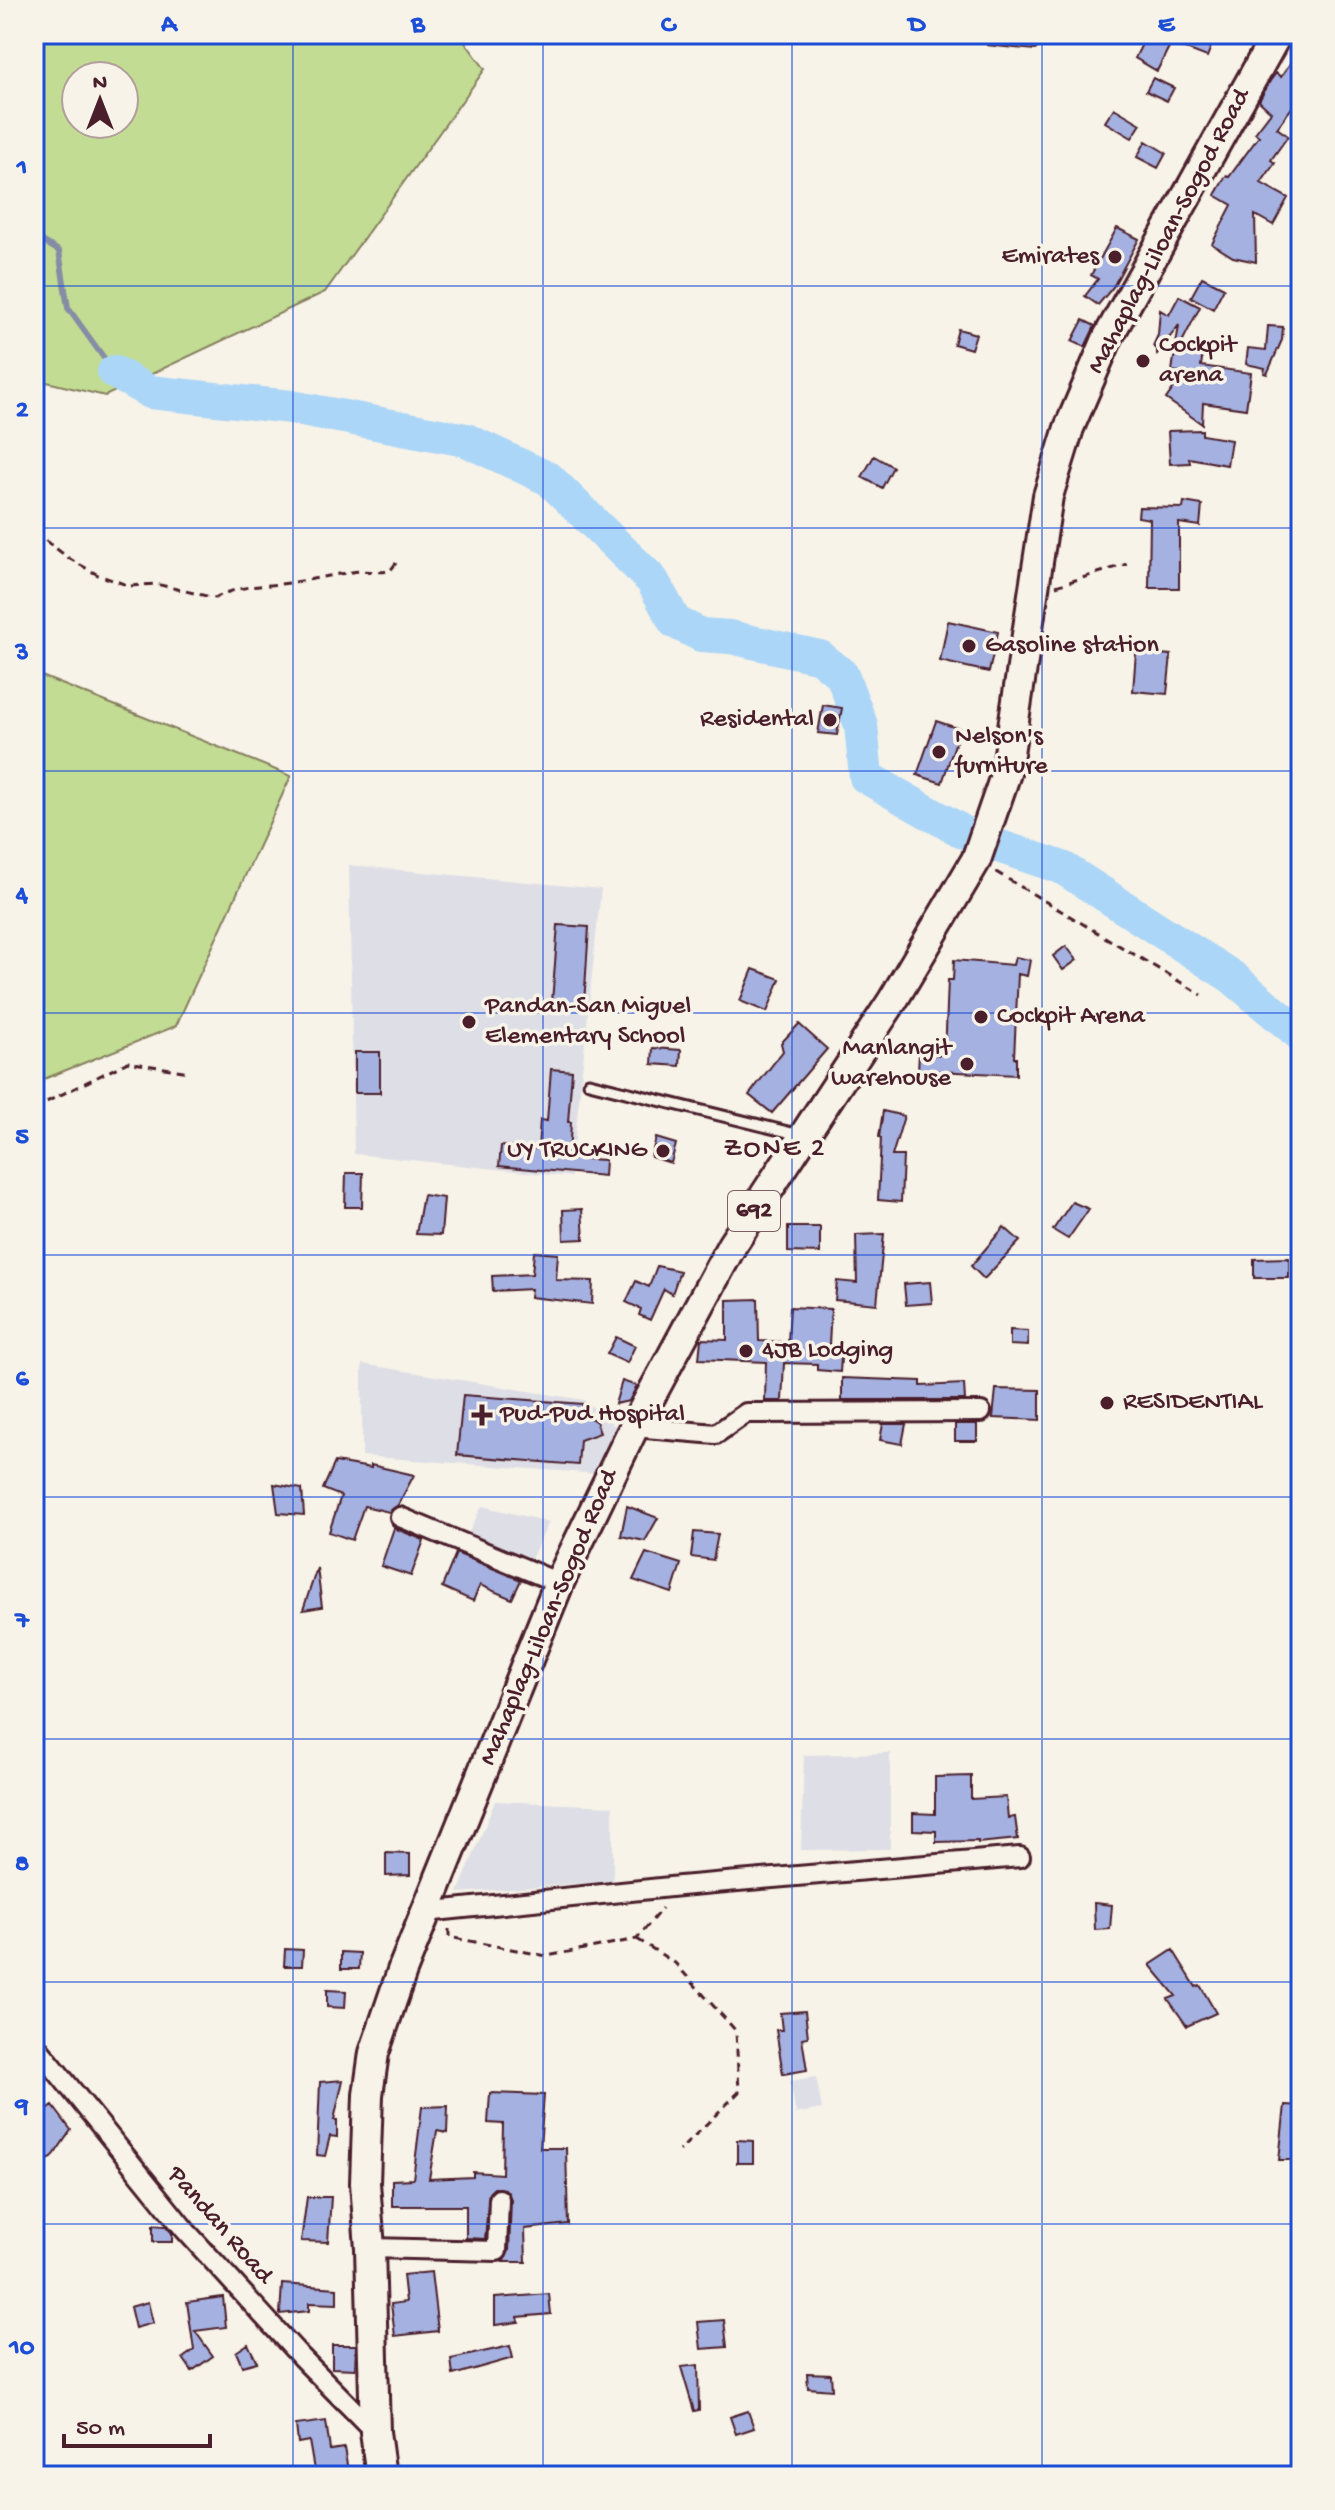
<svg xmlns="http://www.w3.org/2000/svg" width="1335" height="2510" font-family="'Gochi Hand',sans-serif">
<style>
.built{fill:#dedfe6}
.green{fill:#c2dc93;stroke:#867e5f;stroke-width:2;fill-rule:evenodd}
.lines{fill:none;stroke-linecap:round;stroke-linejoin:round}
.stream{stroke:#858da5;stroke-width:6}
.river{stroke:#acd6f7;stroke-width:34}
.building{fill:#a5b1e1;stroke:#4a1f2b;stroke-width:2}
.lane-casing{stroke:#4a1f2b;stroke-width:15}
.street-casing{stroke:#4a1f2b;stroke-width:24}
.primary-casing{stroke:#4a1f2b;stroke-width:34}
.path{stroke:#4a1f2b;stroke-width:3;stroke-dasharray:8 6;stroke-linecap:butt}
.lane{stroke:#f7f3e8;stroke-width:9}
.street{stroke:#f7f3e8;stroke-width:18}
.primary{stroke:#f7f3e8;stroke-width:28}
.grid{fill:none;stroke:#1d4ed8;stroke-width:2;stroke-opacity:0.55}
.poi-dot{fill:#4a1f2b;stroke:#f7f3e8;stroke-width:3}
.labels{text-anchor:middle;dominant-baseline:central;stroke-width:7;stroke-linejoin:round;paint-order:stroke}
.shield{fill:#f7f3e8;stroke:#7e5f64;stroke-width:2}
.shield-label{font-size:24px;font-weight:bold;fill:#4a1f2b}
.street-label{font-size:26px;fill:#4a1f2b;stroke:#f7f3e8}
.poi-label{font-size:26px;fill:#4a1f2b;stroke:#f7f3e8;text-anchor:start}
.neighbourhood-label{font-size:28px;letter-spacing:2px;fill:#4a1f2b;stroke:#f7f3e8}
.neatline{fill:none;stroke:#1d4ed8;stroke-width:3}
.grid-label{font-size:26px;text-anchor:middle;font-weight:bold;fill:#1d4ed8}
</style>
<rect width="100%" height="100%" fill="#f7f3e8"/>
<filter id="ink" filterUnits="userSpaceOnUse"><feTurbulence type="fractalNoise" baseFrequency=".0125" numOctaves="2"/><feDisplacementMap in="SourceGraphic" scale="16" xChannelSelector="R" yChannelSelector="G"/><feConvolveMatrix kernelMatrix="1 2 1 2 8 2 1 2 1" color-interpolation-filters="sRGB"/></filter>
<g filter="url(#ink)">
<path class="built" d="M349,865L601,889L571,1177L354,1154Z
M362,1364L584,1400L620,1430L598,1474L362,1456Z
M482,1506L549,1522L529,1563L465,1540Z
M890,1753V1849L801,1850L804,1755Z
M495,1801L613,1806V1881L458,1893Z
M816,2077L822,2109L796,2114L790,2081Z"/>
<path class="green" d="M34,34H459L485,69L325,292L105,396L34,379ZM76,76H124V124H76Z
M34,673L291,776L176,1026L34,1083Z"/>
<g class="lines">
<path class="stream" d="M34,236L59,251L68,308L114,372"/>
<path class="river" d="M114,372L150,392L291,407L466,440L549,479L652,580L675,622L701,635L730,637L820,657L842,675L861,725L866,777L963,832
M995,845L1063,868L1232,977L1301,1035"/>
</g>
<path class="building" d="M987,34H1054L1035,50L987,45Z
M1147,34H1216L1207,57L1171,43L1157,71L1135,58Z
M1301,47V95L1277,128L1288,136L1271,160L1275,163L1261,183L1288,198L1273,225L1255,215L1256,262L1233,257L1212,244L1232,205L1215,195L1226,176L1229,177L1259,136L1255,133L1271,112L1259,101L1270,81L1276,73L1281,77Z
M1153,78L1174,88L1167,101L1146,91Z
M1114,108L1141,124L1132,138L1105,122Z
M1146,141L1166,153L1158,168L1137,157Z
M1117,228L1139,239L1113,287L1098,305L1085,296L1098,279L1091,275Z
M1202,277L1224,288L1213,309L1191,297Z
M1179,296L1200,307L1179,348L1203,352L1201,366L1251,373L1246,409L1203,403L1202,424L1166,399L1184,373L1172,371L1179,325L1157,354V349L1153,346L1158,335L1160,310L1169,315Z
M1083,320L1095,326L1085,347L1072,341Z
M1268,326L1283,327L1282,340L1267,374L1264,373L1265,368L1246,364L1248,348L1266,350Z
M958,329L976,334L971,349L954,344Z
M1202,430V435L1231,440L1227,465L1189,458L1190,463L1170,464L1168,431Z
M874,456L893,467L882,488L862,477Z
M1184,502L1202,505L1200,526L1179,523V588H1149L1150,519L1138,517L1139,507L1183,508Z
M948,621L998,632L989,672L940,661Z
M1136,652L1171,655L1167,694L1133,691Z
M823,705L842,708L837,735L818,733Z
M936,721L960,729L942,783L917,775Z
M558,925L589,927L584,1004L552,1002Z
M1066,946L1077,960L1063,970L1053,956Z
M1015,957L1030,960L1027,976L1018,974L1014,1058H1016V1075L918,1070L919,1054L945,1055L948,980H953L954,960L1013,965Z
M753,969L780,979L767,1012L740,1001Z
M799,1024L827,1049L772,1113L749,1095L783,1051L781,1043Z
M653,1048L681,1050L680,1066L652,1064Z
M355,1052H380V1093H355Z
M551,1069L572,1071L568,1122H571L569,1158L605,1160L604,1176L499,1166L501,1146L538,1149L540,1120L547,1121Z
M883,1111L904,1116L892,1156H903L901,1202L878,1200L881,1138L879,1137Z
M656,1138L676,1144L671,1163L651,1157Z
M346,1173H363L362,1207H345Z
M423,1195L444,1198L441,1235L416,1234Z
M1072,1202L1089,1209L1068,1239L1053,1230Z
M582,1209L584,1239L564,1240L563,1210Z
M788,1227H820V1253L788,1252Z
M1004,1227L1020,1241L984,1279L971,1266Z
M884,1234L877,1304L835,1300L837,1281L857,1283L856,1235Z
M534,1252L558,1254L556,1280L593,1281L592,1304L530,1297L531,1289L493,1291L492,1276L532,1274Z
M1289,1258V1278H1254V1259Z
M657,1266L680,1271L672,1294L664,1289L650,1320L639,1315L641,1309L626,1302L636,1281L649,1287Z
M930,1282L932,1303L906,1305L904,1284Z
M758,1299L759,1341L788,1342L790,1307L831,1309L829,1345H842L840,1372L817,1370V1364L784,1363L782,1401H765L766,1362L699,1359L701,1339L727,1340V1300Z
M1010,1330L1028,1331V1346L1010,1345Z
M616,1337L635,1346L627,1363L607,1354Z
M842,1378L921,1381V1386L964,1384L965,1400H842Z
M622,1381L637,1386L629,1401L615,1404Z
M996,1389L1040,1390V1420L993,1418Z
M463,1395L583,1404L582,1414L596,1421L600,1433L580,1440L578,1465L457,1455Z
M883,1424H906L902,1444L880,1440Z
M955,1424H977V1441H955Z
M335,1462L371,1468V1465L414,1475L398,1505L389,1512L364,1506L352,1540L329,1532L341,1496L323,1489Z
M274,1484L302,1489L304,1515L278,1513Z
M627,1506L658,1518L645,1541L621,1536Z
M394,1528L424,1540L411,1576L381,1566Z
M694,1532L718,1534L713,1560L691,1557Z
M456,1553L521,1580L512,1599L480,1585L473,1601L442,1587Z
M646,1553L681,1564L672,1593L633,1580Z
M317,1568L322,1607L303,1610Z
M971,1776V1799L1006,1797L1008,1818L1015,1817L1018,1839L978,1843V1841L936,1842V1831L913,1830V1813L935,1814V1777Z
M386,1853L410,1854V1875L386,1876Z
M1094,1903L1112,1905L1110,1929L1095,1930Z
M285,1949L303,1950L302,1966H284Z
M1173,1950L1196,1987L1200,1985L1216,2013L1187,2026L1168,1999L1176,1996L1150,1965Z
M341,1952L360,1953L359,1969H341Z
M327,1990L346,1991L345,2008L327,2007Z
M805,2011L808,2037L802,2038L807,2070L783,2074L776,2030H782L780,2013Z
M343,2080L334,2120H337V2137L330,2136L325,2156L317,2155L320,2082Z
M490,2093L544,2095L540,2148H566L568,2224L525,2229L526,2262H503L509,2251L511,2199L505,2189L494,2188L489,2193L485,2239L466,2238V2206H392V2180L413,2179L422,2107L448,2106L447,2133L437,2131L429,2179L473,2177V2172L502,2174L503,2124L488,2123Z
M1285,2105L1301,2106V2160H1279Z
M53,2106L71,2130L52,2158L34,2166V2120Z
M737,2140L753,2141V2163H737Z
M307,2197H331L328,2242L301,2241Z
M153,2225L166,2226L172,2233V2242H153Z
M431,2272L438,2331L395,2336L391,2304L406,2302L403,2275Z
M282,2284L337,2288V2304L309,2303V2311L280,2314Z
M549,2294L551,2314L518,2317L519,2322L495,2325V2298Z
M223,2297L226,2327L195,2331L213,2356L192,2371L183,2358L194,2350L187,2302Z
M148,2302L153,2323L135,2328L130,2307Z
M724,2320L727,2347L701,2349L698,2322Z
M248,2344L257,2362L242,2366L236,2352Z
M332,2345H356L355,2369L332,2368Z
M510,2346L513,2358L453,2375L451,2359Z
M698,2365L699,2410L694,2411L681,2367Z
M807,2373L831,2374L832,2390L808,2388Z
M748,2411L754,2428L736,2434L730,2417Z
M326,2421L330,2450L344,2448L349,2476H315L309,2441L298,2443L296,2425Z"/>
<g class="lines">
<g class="lane-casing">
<path id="lane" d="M589,1083L800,1135"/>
</g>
<g class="street-casing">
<path id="street" d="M634,1427L716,1434L746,1413L981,1412
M400,1517L559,1583
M425,1912L680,1886L1020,1857
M34,2043L185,2230L301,2357L375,2432
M370,2248L497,2251L499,2199"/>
</g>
<g class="primary-casing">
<path id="primary" d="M381,2476L375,2432L370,2248L365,2183L368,2095L374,2053L402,1971L559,1583L634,1427L732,1245L893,1000L976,860L1006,773L1048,496L1069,428L1108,337L1277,34"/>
</g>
<path class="path" d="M34,532L70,559L98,575L130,586L156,584L215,598C242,584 261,587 289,583C310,580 331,575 352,572C364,570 377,573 390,571L399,559
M1056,586L1127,564
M996,872L1202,995
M34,1108L128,1062L189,1072
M449,1929V1937L547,1956L637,1939L662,1908
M637,1939L675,1963L736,2031L739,2092L679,2151"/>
<use href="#lane" class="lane"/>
<use href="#street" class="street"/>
<use href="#primary" class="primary"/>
</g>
</g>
<path class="grid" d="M293,34V2476M543,34V2476M792,34V2476M1042,34V2476M34,286H1301M34,528H1301M34,771H1301M34,1013H1301M34,1255H1301M34,1497H1301M34,1739H1301M34,1982H1301M34,2224H1301"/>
<g class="poi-dot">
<circle cx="1115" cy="257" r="8"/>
<circle cx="1143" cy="361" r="8"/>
<circle cx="969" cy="646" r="8"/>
<circle cx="830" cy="720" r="8"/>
<circle cx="939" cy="752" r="8"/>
<circle cx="981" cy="1017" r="8"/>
<circle cx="469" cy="1022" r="8"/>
<circle cx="967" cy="1064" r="8"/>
<circle cx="663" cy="1151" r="8"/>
<circle cx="746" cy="1351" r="8"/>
<circle cx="1107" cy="1403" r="8"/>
<path d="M478 1403h8v8h8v8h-8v8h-8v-8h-8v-8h8z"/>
</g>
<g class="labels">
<rect class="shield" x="728" y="1191" width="52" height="40" rx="6"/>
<g class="shield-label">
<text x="754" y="1211">692</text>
</g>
<g class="street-label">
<text transform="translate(1170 232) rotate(-62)">Mahaplag-Liloan-Sogod Road</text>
<text transform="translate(550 1618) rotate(-67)">Mahaplag-Liloan-Sogod Road</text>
<text transform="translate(219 2226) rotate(49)">Pandan Road</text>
</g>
<g class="poi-label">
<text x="1099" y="257" text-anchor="end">Emirates</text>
<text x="1159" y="346">Cockpit<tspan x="1159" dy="30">arena</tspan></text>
<text x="985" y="646">Gasoline station</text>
<text x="814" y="720" text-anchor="end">Residental</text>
<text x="955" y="737">Nelson's<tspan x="955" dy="30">furniture</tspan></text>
<text x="485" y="1007">Pandan-San Miguel<tspan x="485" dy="30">Elementary School</tspan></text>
<text x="997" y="1017">Cockpit Arena</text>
<text x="951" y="1049" text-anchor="end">Manlangit<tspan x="951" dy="30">warehouse</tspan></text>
<text x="647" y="1151" text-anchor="end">UY TRUCKING</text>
<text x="762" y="1351">4JB Lodging</text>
<text x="1123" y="1403">RESIDENTIAL</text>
<text x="500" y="1415">Pud-Pud Hospital</text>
</g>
<g class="neighbourhood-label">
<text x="775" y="1149">ZONE 2</text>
</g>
</g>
<rect width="1335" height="2510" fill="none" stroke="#f7f3e8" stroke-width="88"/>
<g transform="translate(100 100)"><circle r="38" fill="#f7f3e8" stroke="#b29e9c" stroke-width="2"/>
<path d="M0-6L14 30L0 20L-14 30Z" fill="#4a1f2b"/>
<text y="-12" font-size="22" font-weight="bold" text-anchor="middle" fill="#4a1f2b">N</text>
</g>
<path d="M64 2434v12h146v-12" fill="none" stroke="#4a1f2b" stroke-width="4"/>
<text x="76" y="2434" font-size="24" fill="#4a1f2b" stroke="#f7f3e8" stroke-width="6" paint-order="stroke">50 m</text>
<rect x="44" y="44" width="1247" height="2422" class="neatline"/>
<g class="grid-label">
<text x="169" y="31">A</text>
<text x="418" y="31">B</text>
<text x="668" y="31">C</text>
<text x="917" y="31">D</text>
<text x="1166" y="31">E</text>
<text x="22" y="174">1</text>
<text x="22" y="416">2</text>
<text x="22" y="659">3</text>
<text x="22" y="901">4</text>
<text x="22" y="1143">5</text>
<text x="22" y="1385">6</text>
<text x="22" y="1627">7</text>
<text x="22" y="1870">8</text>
<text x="22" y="2112">9</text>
<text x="22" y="2354">10</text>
</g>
</svg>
